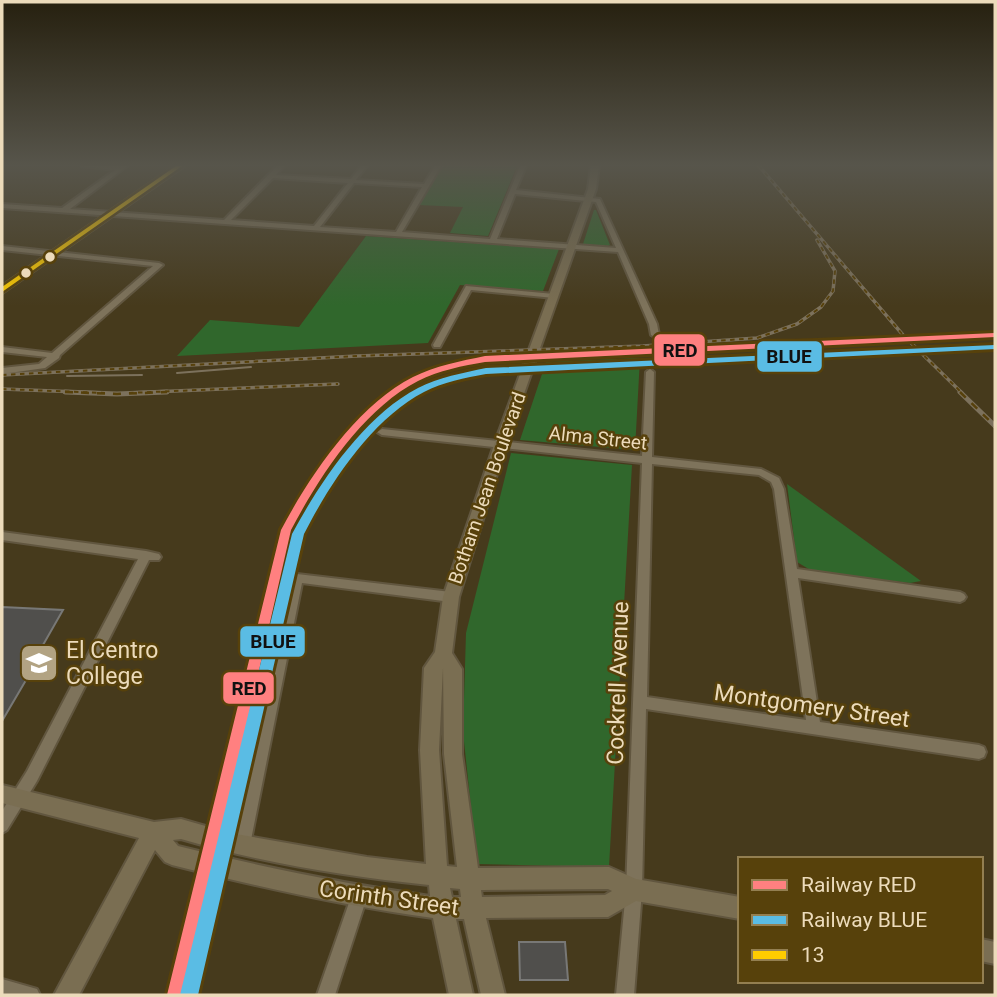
<svg xmlns="http://www.w3.org/2000/svg" width="997" height="997" font-family="Roboto,sans-serif">
<style>
.green{fill:#30672c}
.building{fill:#504f4c;stroke:#787876;stroke-width:2}
.lines{fill:none;stroke-linecap:round;stroke-linejoin:round}
.minor-casing{stroke:#61563f;stroke-width:4}
.major-casing{stroke:#61563f;stroke-width:4}
.minor{fill:#7e735b;fill-rule:evenodd}
.major{fill:#7a6e52;fill-rule:evenodd}
.tram{stroke:#7c715c;stroke-width:2}
.rail-far1-casing{stroke:#7c715c;stroke-width:3.5}
.rail-casing{stroke:#7c715c;stroke-width:5}
.rail-far1{stroke:#57410b;stroke-width:2;stroke-dasharray:4.5;stroke-linecap:butt}
.rail{stroke:#57410b;stroke-width:2.5;stroke-dasharray:8;stroke-linecap:butt}
.bus-1-casing{stroke:#57410b;stroke-width:5}
.bus-1{fill:#fc0;fill-rule:evenodd}
.rail-1-casing{stroke:#57410b;stroke-width:6}
.rail-2-casing{stroke:#57410b;stroke-width:6}
.rail-1{fill:#ff8080;fill-rule:evenodd}
.rail-2{fill:#5abce4;fill-rule:evenodd}
.bus-dot{fill:#ecdbbb;stroke:#57410b;stroke-width:2.5}
.labels{text-anchor:middle;dominant-baseline:central;stroke-width:5;stroke-linejoin:round;paint-order:stroke}
.street-label{font-size:19px;fill:#ecdbbb;stroke:#57410b}
.near-poi-label{font-size:23px;fill:#ecdbbb;stroke:#57410b;text-anchor:start}
.near-street-label{font-size:23px;fill:#ecdbbb;stroke:#57410b}
.line-badge{stroke:#57410b;stroke-width:2.5}
.pale-badge-label{font-size:19px;text-anchor:middle;font-weight:bold;fill:#111}
</style>
<rect width="100%" height="100%" fill="#463a1c"/>
<path class="green" d="M443,166H517L488,236L450,233L463,207L419,205Z
M594,210H596L610,245L608,246L583,244Z
M366,236L559,249L543,291L460,285L428,343L177,356L210,320L299,327Z
M640,358L635,450L520,440L546,362Z
M511,453L632,465L609,867L477,864L463,732L466,633Z
M787,484L921,581L910,583L812,571L797,562Z"/>
<path class="building" d="M2,607L63,610L39,652L49,659L36,663L2,721Z
M519,942H565L568,980H520Z"/>
<g class="lines">
<g class="minor-casing">
<path id="minor" d="M82,166H127L70,209L224,220L277,166H284L276,175L351,179L361,166H367L356,180L424,184L435,166H441L402,232L490,239L520,166H526L516,190L600,199L657,324L659,335L655,337L651,335L649,324L618,252L2,208V204L62,208L115,170ZM273,178L348,183L314,226L231,220ZM354,183L422,187L396,232L320,227ZM515,194L596,202L616,248L497,239Z
M2,246L159,263L163,265L60,355L59,358L45,368L2,374V368L39,364L47,357L2,352V347L52,353L153,266L2,250Z
M466,286L554,294L558,296L554,298L471,290L441,345L440,347H434L433,345Z
M650,369L654,372L652,457L761,469L779,478L784,489L797,569L960,592L964,594L966,597L964,600L960,602L798,578L820,722L979,745L984,747L986,752L984,757L979,759L646,709L642,890L634,995H616L626,890L642,463L382,435L377,432L382,429L642,456L646,372ZM652,464L759,475L771,482L774,489L806,720L647,697Z
M2,532L146,551L159,554L161,557L159,560H149L37,781L7,830L2,833V811L27,771L138,559L2,540Z
M297,574L451,592L455,594L457,597L455,600L451,602L302,583L250,845L247,850L242,853L237,850L234,845L291,578L293,575Z
M359,889L365,891L367,897L335,995H317L351,897L353,891Z
M2,979L37,989L40,995H2Z"/>
</g>
<g class="major-casing">
<path id="major" d="M175,166H184L2,293V286Z
M591,166H599L596,189L506,445L459,597L452,653L462,669V754L478,868L609,867L636,879L740,897V919L636,901L608,917L486,918L505,995H481L464,919H456L473,995H449L433,918C345,906 259,887 172,865L165,862L155,850L79,995H54L139,838L2,803V785L154,822L181,819L230,833L367,857L426,864L420,750L424,668L435,652L443,597L494,445L588,189ZM443,668L444,754L457,867L447,866L439,750ZM181,839C262,863 345,876 429,885L430,896C345,884 262,867 178,846L173,840ZM450,888L460,889L461,897H452ZM608,889L612,891L605,895L482,897L481,890Z
M981,939L995,942V964L981,961Z"/>
</g>
<use href="#minor" class="minor"/>
<use href="#major" class="major"/>
<path class="tram" d="M177,373L251,367
M67,376L142,375
M320,484L359,441"/>
<g class="rail-far1-casing">
<path id="rail-far1" d="M759,166L903,335L962,393
M2,375L357,356L643,346L757,338L797,324L821,307L833,291L835,271L817,240
M2,389L105,393
M129,393L338,384"/>
</g>
<g class="rail-casing">
<path id="rail" d="M65,392L117,394L167,392
M960,392L995,426"/>
</g>
<use href="#rail-far1" class="rail-far1"/>
<use href="#rail" class="rail"/>
<g class="bus-1-casing">
<path id="bus-1" d="M176,166H182L2,292V287Z"/>
</g>
<use href="#bus-1" class="bus-1"/>
<g class="rail-1-casing">
<path id="rail-1" d="M995,333V337L485,362C463,366 439,370 418,381C363,409 319,477 291,530L185,995H167L281,530C309,477 357,405 413,377C435,366 461,361 485,356Z"/>
</g>
<g class="rail-2-casing">
<path id="rail-2" d="M995,345V349L486,374C465,378 443,382 424,392C372,419 330,483 304,534L198,995H180L292,534C320,482 364,416 418,388C439,377 463,373 486,368Z"/>
</g>
<use href="#rail-1" class="rail-1"/>
<use href="#rail-2" class="rail-2"/>
</g>
<linearGradient id="sky" x2="0" y2="1"><stop stop-color="#26200f"/><stop offset="0.54" stop-color="#57554b"/><stop offset="1" stop-color="#57554b" stop-opacity="0"/></linearGradient>
<rect width="997" height="306" fill="url(#sky)"/>
<defs>
<g id="university-square" transform="scale(2.0125)"><rect x="-9" y="-9" width="18" height="18" rx="4" fill="#b2a383" stroke="#57410b"/><path d="M0-5L7-2L0 1L-7-2ZM-4 1L0 2.5L4 1V4Q0 6-4 4Z" fill="#fff"/></g>
</defs>
<g fill-rule="evenodd">
<use href="#university-square" x="39" y="663"/>
</g>
<g class="bus-dot">
<circle cx="50" cy="257" r="6"/>
<circle cx="26" cy="273" r="6"/>
</g>
<g class="labels">
<g class="street-label">
<text transform="translate(598 438) rotate(6)">Alma Street</text>
<text transform="translate(487 488) rotate(-71)">Botham Jean Boulevard</text>
</g>
<g class="near-poi-label">
<text x="66" y="650">El Centro<tspan x="66" dy="26">College</tspan></text>
</g>
<g class="near-street-label">
<text transform="translate(618 683) rotate(-88)">Cockrell Avenue</text>
<text transform="translate(812 706) rotate(8)">Montgomery Street</text>
<text transform="translate(389 898) rotate(8)">Corinth Street</text>
</g>
</g>
<g class="line-badge">
<rect x="653" y="333" width="53" height="34" rx="7" fill="#ff8080"/>
<rect x="756" y="340" width="67" height="33" rx="7" fill="#5abce4"/>
<rect x="239" y="625" width="67" height="33" rx="7" fill="#5abce4"/>
<rect x="222" y="671" width="53" height="34" rx="7" fill="#ff8080"/>
</g>
<g class="pale-badge-label">
<text x="680" y="357">RED</text>
<text x="789" y="363">BLUE</text>
<text x="273" y="648">BLUE</text>
<text x="249" y="695">RED</text>
</g>
<rect width="997" height="997" fill="none" stroke="#ecdbbb" stroke-width="7"/>
<rect x="738" y="857" width="245" height="126" fill="#57410b" stroke="#937f51" stroke-width="2"/>
<rect x="752" y="880" width="35" height="10" fill="#ff8080" stroke="#937f51" stroke-width="2"/>
<text x="801" y="892" font-size="21" fill="#ecdbbb">Railway RED</text>
<rect x="752" y="915" width="35" height="10" fill="#5abce4" stroke="#937f51" stroke-width="2"/>
<text x="801" y="927" font-size="21" fill="#ecdbbb">Railway BLUE</text>
<rect x="752" y="950" width="35" height="10" fill="#ffcc00" stroke="#937f51" stroke-width="2"/>
<text x="801" y="962" font-size="21" fill="#ecdbbb">13</text>
</svg>
